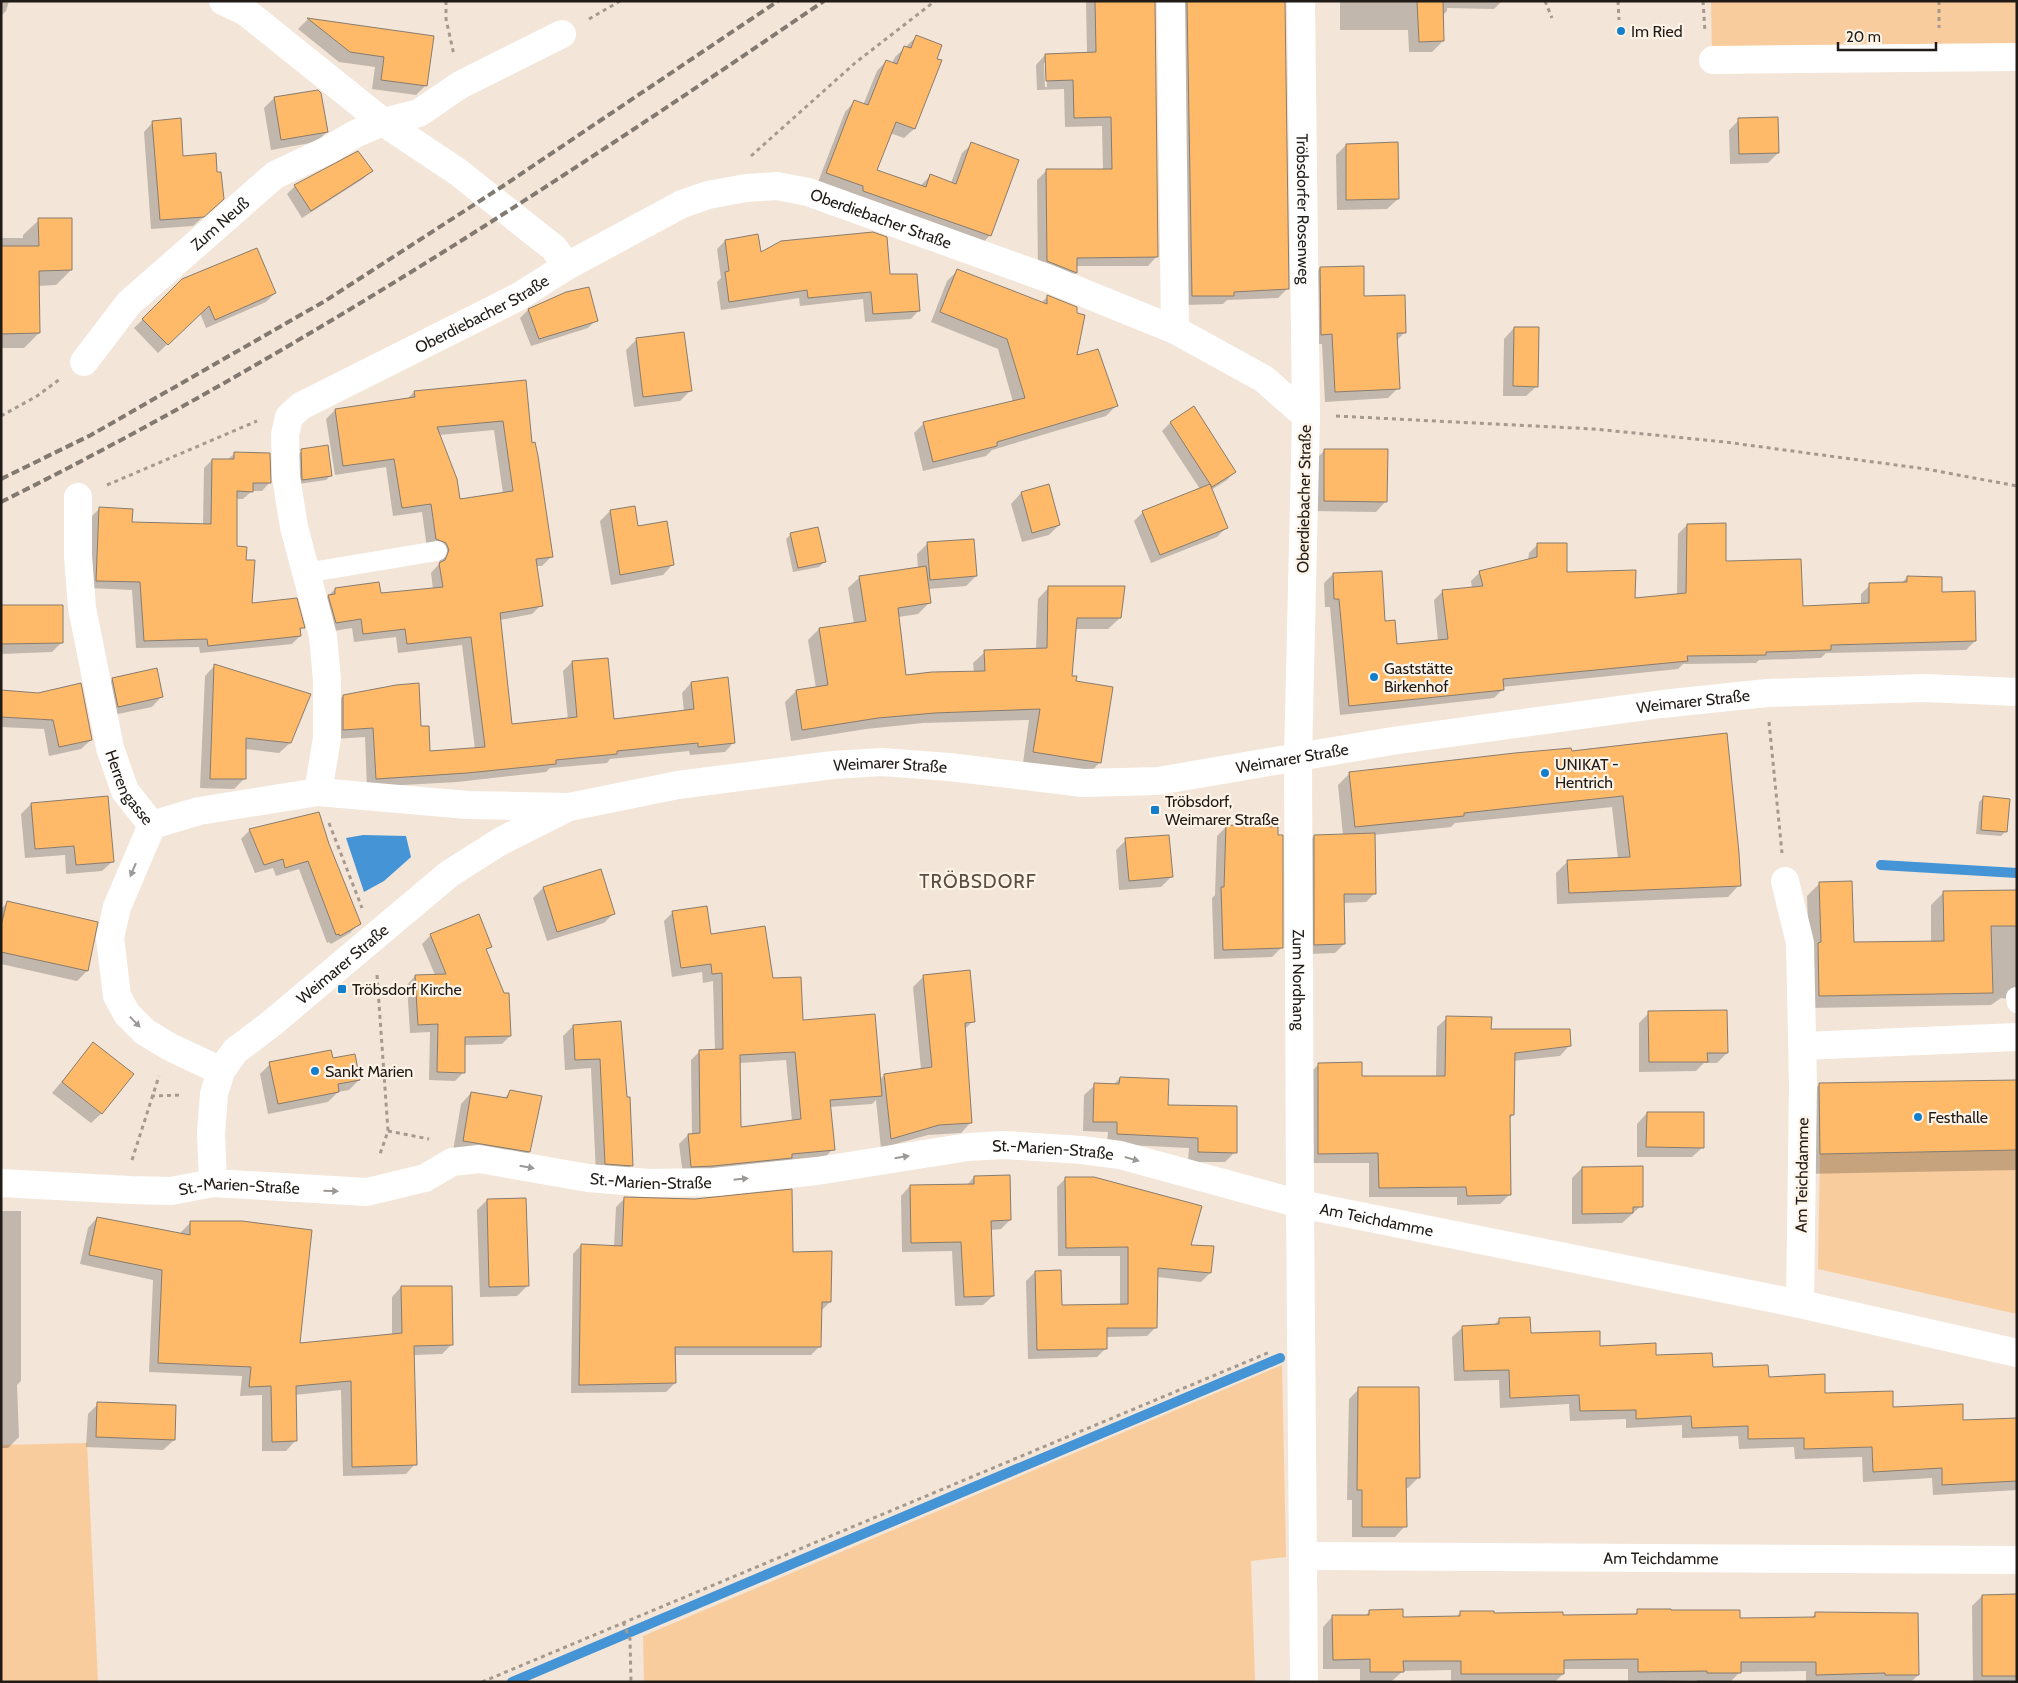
<svg xmlns="http://www.w3.org/2000/svg" width="2018" height="1683" font-family="Cabin,sans-serif">
<style>
.green{fill:#f8cc9c}
.water{fill:#4494d6}
.shadow{fill:#0003;fill-rule:evenodd}
.lines{fill:none;stroke-linecap:round;stroke-linejoin:round}
.stream{stroke:#4494d6;stroke-width:10}
.building{fill:#ffba69;stroke:#887c6e;fill-rule:evenodd}
.path{stroke:#a59a8f;stroke-width:3;stroke-dasharray:4 4;stroke-linecap:butt}
.lane{stroke:#fff;stroke-width:20}
.street{stroke:#fff;stroke-width:28}
.rail{stroke:#827970;stroke-width:4;stroke-dasharray:8 4;stroke-linecap:butt}
.oneway{fill:#9b9896}
.poi-dot{fill:#137fca;stroke:#fef3e7;stroke-width:2}
.labels{text-anchor:middle;dominant-baseline:central;stroke-width:4.5;stroke-linejoin:round;paint-order:stroke}
.poi-label{font-size:16px;fill:#201b16;stroke:#fef3e7;text-anchor:start}
.street-label{font-size:16px;fill:#201b16;stroke:#fef3e7}
.quarter-label{font-size:19px;letter-spacing:1px;fill:#5a4e42;stroke:#fef3e7}
</style>
<rect width="100%" height="100%" fill="#f3e5d7"/>
<path class="green" d="M1711,1H2017V53L1712,54Z
M2017,1150V1314L1818,1269L1820,1154Z
M1282,1365L1286,1557L1251,1561L1255,1682H644L643,1636Z
M87,1443L98,1682H1V1445Z"/>
<path class="water" d="M363,835L406,836L411,857L384,881L364,892L346,838Z"/>
<path class="shadow" d="M1,1H9L6,11L1,16Z
M1086,1H1154L1157,256L1148,266H1076V273L1066,282L1038,271L1037,180L1046,171L1103,170L1102,126L1065,127L1064,89L1037,90L1036,65L1045,55L1087,54ZM1044,63H1046L1047,87H1045Z
M1174,1H1284L1288,288L1278,298L1227,300L1223,304L1183,305Z
M1340,1H1502L1494,9L1447,8V11L1442,16L1443,41L1432,52H1409L1408,30H1340Z
M308,19L432,37L426,85L416,95L372,89L375,67L339,62L298,29Z
M916,37L935,59L940,61L914,129L904,138L890,133L876,171L921,185L930,176L951,183L962,153L972,144L990,235L981,245L818,182L845,112L854,102L863,105L877,71L886,61L892,63L895,57Z
M318,91L327,132L316,142L271,150L264,108L274,98Z
M1739,120L1778,153L1768,163L1730,164L1729,130Z
M153,122L182,157L212,209L193,226L151,229L144,132Z
M1346,145L1398,199L1387,209L1337,210L1336,155Z
M371,171L363,179L302,218L287,194L295,186Z
M39,220L71,270L56,285L38,286L39,333L24,348H1V238H23V235Z
M725,241L760,254L889,275L919,310L911,319L865,322L863,299L800,306L799,298L721,310L717,282L721,278L717,249Z
M1320,268L1362,298L1405,332L1396,341L1398,388L1388,398L1325,402L1322,344H1311L1310,279Z
M957,271L1041,303L1048,296L1076,357L1116,406L1106,416L992,450L986,456L923,471L914,433L924,423L1013,402L998,349L931,322L947,281Z
M183,280L275,293L266,302L206,328L200,313L158,353L134,328Z
M567,294L596,320L588,328L531,346L520,318L528,310Z
M1514,328L1537,386L1526,396H1503L1504,339Z
M636,340L690,391L680,401L634,407L626,350Z
M525,381L531,444L551,557L542,566H536L541,605L532,614L500,620L511,726L568,720L563,671L572,662L613,720L684,711L682,693L691,683L734,742L725,752L690,755L689,751L610,759L607,763L550,768L546,772L457,782L367,787L365,737L334,739V705L343,696L420,728L429,753L475,749L462,645L398,653L396,637L354,642L352,628L327,632L326,598L335,589L380,595L433,589L431,573L439,564L440,558L427,548L422,512L393,516L386,467L335,475L326,419L335,410L407,399L414,392ZM494,430L503,494L459,501L439,435Z
M1194,408L1235,472L1227,480L1211,490L1226,528L1217,537L1151,563L1134,521L1143,512L1200,489L1162,431L1170,423Z
M1325,450L1386,501L1376,512L1314,511L1315,460Z
M302,451L331,475L326,480L298,484L297,455Z
M235,453L270,482L262,491H252L243,499H236L235,548L245,561L251,604L303,627L299,631L300,636L292,644L200,653L199,647L136,648L132,590L88,588L91,517L99,509L131,523L203,525L204,468L212,460H227Z
M1048,486L1059,525L1049,535L1022,542L1011,504L1021,493Z
M634,507L636,527L673,564L663,575L611,585L600,521L610,511Z
M1687,525L1725,562L1802,607L1861,605V594L1870,585L1901,584L1907,577L1941,593L1975,641L1966,650L1826,653L1821,658L1759,660L1756,663L1683,664L1678,669L1502,687L1503,689L1494,698L1340,715L1330,607H1325L1324,583L1333,574L1383,622L1396,645L1438,641L1434,600L1443,591L1472,588L1471,581L1480,572L1528,560L1529,553L1538,544L1566,574L1634,600L1677,595L1678,534Z
M791,534L824,562L819,567L793,572L786,539Z
M927,544L976,576L966,586L928,589L929,603L918,614L898,617L905,677L974,672L973,663L985,652L1036,650L1038,599L1049,587L1120,618L1108,629H1074L1071,677L1074,682L1100,762L1089,774L1023,763L1029,720L923,723L866,729L791,741L785,702L796,691L816,688L808,640L819,629L854,624L848,588L860,577L918,569L917,554Z
M1,606L62,642L52,652L1,654Z
M215,665L290,743L279,753L245,749L244,779L234,789L200,788L205,676Z
M113,679L162,696L152,707L108,716L102,689Z
M1,692L91,740L81,749L49,756L44,729L1,727Z
M1570,752L1739,885L1728,897L1557,904L1556,873L1568,861L1618,859L1612,807L1455,823L1451,827L1373,835L1375,893L1366,902L1343,903L1344,944L1335,953L1306,954V845L1314,836L1343,835L1338,785L1350,773Z
M1984,797L2006,831L2001,836L1976,834L1979,802Z
M31,804L113,861L102,871L66,874L65,855L25,858L21,814Z
M1227,826L1282,947L1272,957L1214,959L1212,898L1215,895L1217,836Z
M250,830L328,844L359,923L350,933L331,944L329,942L327,943L299,869L276,876L273,868L255,873L241,839Z
M1126,840L1171,877L1161,887L1119,890L1116,850Z
M1820,883L1853,943L1931,942V905L1944,892H2017V1005L2008,999L2001,998L1991,1005L1806,1008L1809,954L1807,896Z
M543,888L614,913L604,923L547,941L533,898Z
M7,903L87,971L77,981L1,964V909Z
M673,912L710,935L772,980L802,1021L880,1080L884,1075L921,1069L913,987L923,977L973,1021L964,1030L971,1122L961,1133L928,1135L881,1148L876,1100L872,1104L829,1107L833,1149L824,1158L683,1175L679,1144L688,1135H692L691,1060L700,1051H715L713,981L703,983L702,972L672,977L664,921ZM786,1060L792,1121L740,1128L739,1063Z
M431,935L490,946L485,952L510,1036L502,1044L464,1045V1072L455,1081L429,1080L430,1032L410,1033L407,985L415,976L435,975L422,944Z
M1649,1013L1727,1053L1717,1063H1704L1696,1071L1639,1072V1023Z
M1447,1018L1490,1030L1569,1046L1560,1056L1513,1061V1115L1509,1119L1510,1194L1500,1204L1457,1205V1197H1369V1163H1309V1074L1318,1065L1361,1077H1436L1437,1027Z
M620,1022L632,1165L622,1175L596,1174L591,1068L565,1070L563,1036L573,1026Z
M93,1044L102,1113L91,1123L52,1093Z
M332,1059L359,1080L349,1090L338,1092L328,1102L268,1114L260,1074L270,1064Z
M1120,1078L1167,1106L1235,1152L1225,1162H1188L1189,1148L1107,1144L1108,1132L1083,1131L1084,1095L1095,1085H1113Z
M2017,1081V1170L1800,1174L1799,1105L1819,1085Z
M511,1091L529,1152L519,1162L453,1151L461,1104L471,1093L504,1099Z
M1647,1113L1703,1147L1692,1157H1637V1124Z
M1582,1168L1641,1206L1622,1223L1572,1224V1178Z
M974,1177L1010,1220L1001,1229L991,1230L993,1296L983,1305L955,1306L952,1251L902,1252L901,1196L910,1186L967,1185Z
M1066,1178L1190,1246L1210,1273L1201,1282L1157,1277L1156,1327L1147,1336L1106,1337V1348L1097,1357L1028,1359L1026,1281L1035,1272L1060,1306L1120,1305V1256H1058L1057,1187Z
M625,1198L791,1253L830,1302L821,1311L820,1346L811,1355H674L675,1383L666,1392L571,1393L573,1254L581,1245L614,1247L616,1207Z
M487,1200L527,1286L517,1296L480,1297L477,1210Z
M1,1211H21V1381L17,1385L19,1437L8,1448H1Z
M97,1218L181,1235V1232L191,1222L299,1344L392,1335V1297L401,1287L452,1344L442,1354L413,1355L415,1464L406,1474L343,1476L341,1390L295,1395V1441L286,1451H262V1395L240,1396L242,1376L149,1372L153,1280L80,1264L88,1228Z
M1499,1320L1529,1334L1768,1378L1824,1395L1962,1422L2017,1420V1490L1933,1495L1932,1478L1863,1482L1862,1457L1795,1459L1794,1447L1739,1449L1738,1436L1682,1438V1425L1626,1428V1419L1570,1421L1569,1404L1500,1408L1499,1380L1454,1381L1452,1337L1463,1327L1493,1326Z
M1359,1389L1418,1478L1408,1488H1405V1526L1395,1537H1352V1500H1347L1349,1399Z
M98,1404L174,1440L163,1450L86,1447L88,1414Z
M1982,1596H2017V1682H1973L1972,1606Z
M1370,1611L1402,1619L1456,1617L1461,1612L1562,1616H1633L1638,1611L1739,1619L1811,1618L1816,1613L1918,1675L1911,1682H1806V1671L1740,1672L1730,1682H1697V1680L1628,1682V1669H1563V1674L1555,1682H1451V1670L1403,1671L1392,1681L1360,1682V1669H1323V1627L1333,1616H1365Z"/>
<g class="lines">
<path class="stream" d="M1881,865L2017,873
M512,1682L1280,1358"/>
</g>
<path class="building" d="M1095,1H1155L1158,257L1077,258V273L1047,261L1046,169H1112L1111,117L1074,118L1073,80L1046,81L1045,54L1096,52Z
M1187,1H1285L1289,289L1234,292V296H1192Z
M1417,1H1443L1444,41L1419,42Z
M307,18L434,36L427,86L381,80L384,57L350,52Z
M916,35L942,45L937,59L942,60L915,129L896,122L877,170L926,187L930,174L956,184L971,142L1019,160L991,236L863,191V186L826,173L854,100L868,105L886,60L897,64L904,46L911,48Z
M318,90L321,93L328,132L281,140L274,97Z
M1778,117L1779,153L1739,154L1738,118Z
M181,118L183,156L216,153L217,172H221L224,199L204,217L160,220L152,121Z
M1398,142L1399,199L1346,200V144Z
M358,151L373,171L311,211L294,185Z
M38,218H72V270L39,271L40,333L1,334V246H39Z
M873,232L887,237L890,274H917L920,311L873,314L871,292L808,298L807,290L729,302L725,272L729,271L725,240L758,234L761,252L781,241Z
M257,248L276,293L215,320L209,306L168,345L142,319L182,279Z
M1364,266V296L1405,295L1406,333H1397L1400,389L1335,392L1332,334L1321,335L1320,267Z
M957,269L1047,304V295L1077,307V313L1085,315L1077,355L1098,349L1118,406L997,442V446L933,462L923,422L1025,398L1007,339L940,312Z
M589,287L598,321L539,339L528,309L566,292Z
M1514,327H1539L1538,387L1513,386Z
M684,332L692,391L643,397L636,338Z
M526,380L532,443L535,442L538,456L553,557L536,559L543,606L500,613L512,724L577,717L572,661L608,658L614,719L694,709L691,682L728,677L735,743L698,747V743L617,751V754L556,760V764L467,773L376,779L373,728L343,730V695L396,685L419,683L421,726H429L430,751L485,747L471,637L407,644L405,629L363,634L361,619L336,623L328,595L335,594V588L379,582L381,593L443,587L439,563L445,560L449,550L446,543L436,539L431,504L402,508L394,459L343,466L335,409L415,397L414,391ZM503,421L513,491L460,499L457,479L437,427Z
M1194,406L1236,472L1212,487L1170,422Z
M328,445L332,476L302,480L301,449Z
M1324,449H1388L1387,502L1324,501Z
M234,452L270,453L271,483H253V492L237,491V546L247,547L246,560H255L252,603L297,598L305,628H300L301,636L208,646L207,639L144,641L140,582L96,581L99,507L133,509L132,522L211,524L212,459H234Z
M1049,484L1060,525L1032,533L1021,492Z
M1210,484L1228,528L1160,555L1142,511Z
M635,506L638,526L667,521L674,565L620,575L610,510Z
M1726,523V561L1801,559L1803,606L1869,603V583L1907,582V576L1942,577V592L1975,591L1976,641L1831,645V650L1766,652V655L1687,656L1688,661L1503,679L1504,690L1349,706L1339,599H1334L1333,573L1382,571L1385,621L1395,620L1397,644L1448,639L1442,590L1483,586L1479,571L1537,557V543H1567V572L1636,570L1635,598L1686,593L1687,524Z
M818,527L826,562L798,568L790,533Z
M974,539L977,576L930,580L927,542Z
M926,566L931,603L898,608L906,675L932,672L985,671L984,650L1047,648L1048,586H1125L1121,618H1077L1072,676H1077L1076,681L1113,687L1101,763L1033,752L1040,709L935,713L878,718L802,730L796,690L828,685L819,628L866,621L859,576Z
M1,605H63V643L1,644Z
M214,664L311,694L291,743L246,738V779H210Z
M157,668L163,697L118,707L112,678Z
M81,683L92,740L59,747L53,720L1,717V690L38,693Z
M1727,733L1739,853L1741,886L1569,893L1567,860L1630,857L1623,796L1464,813V816L1355,827L1349,772L1515,753L1571,748L1572,751Z
M108,796L114,862L76,865L74,846L35,849L31,803Z
M1983,796L2010,799L2007,832L1981,830Z
M319,812L329,844L361,924L340,936L339,934L336,935L308,861L285,868L283,859L264,865L249,829Z
M1226,825L1278,827V835H1283V948L1223,950L1221,887H1224Z
M1375,833L1376,894H1344L1345,944L1314,945V835Z
M1169,835L1173,877L1129,881L1125,838Z
M601,869L615,914L557,932L543,887Z
M1852,881L1854,942L1944,941L1943,891L2017,890V926H1991L1993,993L1819,996L1818,943L1821,942L1819,882Z
M7,901L98,922L88,971L1,952V926Z
M707,906L711,934L765,926L773,978L801,977L803,1020L875,1014L882,1096L830,1100L835,1150L792,1154V1158L713,1166L691,1167L688,1134L700,1133L699,1050L723,1049L722,973L712,974L711,964L681,968L672,911ZM795,1052L801,1119L741,1127L740,1055Z
M479,914L492,947L486,949L504,993H509L511,1036L465,1037V1073L437,1072L438,1024L418,1025L415,975L446,974L430,934Z
M970,970L975,1022L965,1023L972,1123L939,1125L891,1139L884,1074L932,1067L923,975Z
M1727,1010L1728,1053H1707L1708,1062H1649L1648,1011Z
M1446,1016L1492,1017L1491,1029H1570L1571,1046L1515,1053L1514,1115H1510L1511,1195L1467,1196L1466,1187L1379,1188L1378,1153L1318,1154V1063L1362,1062V1076H1445Z
M621,1021L627,1097H630L633,1166L605,1164L600,1059L575,1060L573,1025Z
M93,1042L134,1074L102,1114L62,1082Z
M331,1050L333,1058L355,1054L360,1080L338,1084L339,1092L278,1104L269,1062Z
M1120,1077L1169,1079L1168,1105L1237,1106V1153L1198,1152V1138L1117,1134V1122H1093L1094,1083L1119,1084Z
M2017,1080V1150L1820,1154L1819,1083Z
M510,1090L542,1096L530,1152L463,1141L471,1092L507,1098Z
M1647,1112H1704V1148L1646,1147Z
M1643,1166V1207H1633V1213L1582,1214V1167Z
M1010,1175L1011,1220L991,1221L994,1296L964,1297L961,1242L911,1243L910,1185L974,1184V1176Z
M1065,1177H1094L1202,1206L1191,1245L1214,1246L1211,1273L1158,1268L1157,1328H1107V1349L1037,1350L1035,1271L1061,1270L1062,1305L1128,1304V1247L1066,1248Z
M792,1189L793,1252L832,1251L831,1302H822L821,1347H675L676,1383L579,1385L581,1244L622,1246L624,1197L695,1199Z
M526,1198L529,1286L489,1287L487,1199Z
M97,1217L190,1235V1221H242L312,1230L300,1343L402,1333L401,1286H452L453,1345L414,1346L417,1465L352,1467L351,1381L296,1386L297,1441L272,1442L271,1386L249,1387L251,1367L158,1363L162,1270L89,1255Z
M1530,1317L1531,1333L1600,1331V1346L1656,1343V1355L1712,1353L1713,1367L1768,1365L1769,1377L1825,1374V1393L1893,1391V1407L1963,1404V1420L2017,1418V1481L1942,1485V1468L1873,1472L1872,1447L1804,1449V1438L1748,1439V1426L1692,1428L1691,1416L1636,1419V1410L1580,1411L1579,1395L1510,1398L1509,1370L1464,1371L1462,1326L1499,1324V1318Z
M1358,1387H1419L1420,1478H1406L1407,1527H1362V1490H1357Z
M97,1402L176,1405L175,1440L96,1437Z
M2017,1594V1676H1982V1595Z
M1403,1609V1617L1460,1616V1611H1494V1613L1563,1612V1615L1637,1614V1609H1671V1610H1740V1618L1815,1617V1612L1918,1613L1919,1675H1885V1673L1816,1675V1662H1741V1673H1707V1671L1638,1672V1659L1564,1660V1674H1461V1661H1403L1404,1672H1370V1659L1333,1660L1332,1615H1369V1610Z"/>
<g class="lines">
<path class="path" d="M446,1V19L454,55
M1545,1L1552,18
M1618,1L1619,20
M1703,1L1705,32
M1939,1V28
M589,19L620,1
M751,156L855,63L935,1
M1,416L37,396L60,379
M1336,416L1594,429L1725,442L1926,469L2017,486
M107,485L257,421
M1769,722L1782,853
M329,823L362,908
M377,975L388,1131L379,1157
M151,1096L183,1095
M388,1131L429,1139
M132,1160L159,1076
M623,1622L630,1639L631,1682
M482,1682L1270,1352"/>
<path class="lane" d="M305,573L437,551
M2016,997L2017,1003"/>
<g class="street">
<path d="M223,1L246,12L383,122L458,172L536,234L554,248L567,266"/>
<path d="M1171,1L1175,330"/>
<path id="s1" d="M1301,1L1306,416"/>
<path d="M1713,60L2017,57"/>
<path id="s2" d="M84,362L129,303L275,175L328,150L355,134L383,122L419,113L460,85L562,34"/>
<path id="s3" d="M78,497V556L82,608L110,748L125,791L152,825"/>
<path id="s4" d="M318,792L327,738V680L323,636L294,527L286,477L285,435L289,417L301,406L518,297L567,266L682,204L708,195L746,188L777,186L808,192L1047,278L1175,330L1264,379L1306,416L1298,758L1300,1204L1304,1682"/>
<path id="s5" d="M152,825L199,811L318,792L468,805L569,807L678,785L833,765L882,762L949,767L1083,783L1158,781L1392,741L1662,704L1767,693L1925,688L2017,692"/>
<path d="M152,825L117,907L110,938L117,996L127,1014L145,1032L170,1047L221,1071"/>
<path d="M1785,881L1800,943L1803,1085L1800,1304"/>
<path d="M1803,1046L2017,1037"/>
<path id="s6" d="M1,1183L130,1190L171,1191L213,1183L367,1192L425,1178L452,1162L479,1159L588,1178L649,1183L714,1182L817,1171L968,1147L1004,1145L1082,1150L1120,1155L1300,1204L1800,1304L2017,1353"/>
<path id="s7" d="M213,1183L211,1133L214,1094L221,1071L235,1051L272,1023L449,874L501,841L565,809"/>
<path id="s8" d="M1303,1556L2017,1560"/>
</g>
<path class="rail" d="M1,479L91,435L325,301L503,186L778,1
M1,502C289,359 559,182 824,1"/>
</g>
<defs><path id="oneway-solid" d="M-6-.8H1V-3.2L6.5 0L1 3.2V.8H-6Z" transform="scale(1.25)"/></defs>
<g class="oneway">
<use href="#oneway-solid" transform="translate(133 870) rotate(113)"/>
<use href="#oneway-solid" transform="translate(135 1022) rotate(46)"/>
<use href="#oneway-solid" transform="translate(902 1157) rotate(-9)"/>
<use href="#oneway-solid" transform="translate(1132 1159) rotate(16)"/>
<use href="#oneway-solid" transform="translate(527 1167) rotate(10)"/>
<use href="#oneway-solid" transform="translate(741 1179) rotate(-6)"/>
<use href="#oneway-solid" transform="translate(331 1191) rotate(2)"/>
</g>
<g class="poi-dot">
<circle cx="1621" cy="31" r="5"/>
<circle cx="1374" cy="677" r="5"/>
<circle cx="1545" cy="773" r="5"/>
<rect x="1150" y="805" width="10" height="10" rx="2.5"/>
<rect x="337" y="984" width="10" height="10" rx="2.5"/>
<circle cx="315" cy="1071" r="5"/>
<circle cx="1918" cy="1117" r="5"/>
</g>
<g class="labels">
<g class="poi-label">
<text x="1631" y="31">Im Ried</text>
<text x="1384" y="668">Gaststätte<tspan x="1384" dy="18">Birkenhof</tspan></text>
<text x="1555" y="764">UNIKAT -<tspan x="1555" dy="18">Hentrich</tspan></text>
<text x="1165" y="801">Tröbsdorf,<tspan x="1165" dy="18">Weimarer Straße</tspan></text>
<text x="352" y="989">Tröbsdorf Kirche</text>
<text x="325" y="1071">Sankt Marien</text>
<text x="1928" y="1117">Festhalle</text>
</g>
<g class="street-label">
<text stroke="none"><textPath href="#s1" startOffset="208">Tröbsdorfer Rosenweg</textPath></text>
<text stroke="none"><textPath href="#s4" startOffset="1035">Oberdiebacher Straße</textPath></text>
<text stroke="none"><textPath href="#s2" startOffset="195">Zum Neuß</textPath></text>
<text stroke="none"><textPath href="#s4" startOffset="600">Oberdiebacher Straße</textPath></text>
<text transform="translate(1304 499) rotate(-89)">Oberdiebacher Straße</text>
<text stroke="none"><textPath href="#s5" startOffset="1556">Weimarer Straße</textPath></text>
<text stroke="none"><textPath href="#s5" startOffset="1151">Weimarer Straße</textPath></text>
<text stroke="none"><textPath href="#s5" startOffset="746">Weimarer Straße</textPath></text>
<text stroke="none"><textPath href="#s3" startOffset="298">Herrengasse</textPath></text>
<text stroke="none"><textPath href="#s7" startOffset="276">Weimarer Straße</textPath></text>
<text stroke="none"><textPath href="#s4" startOffset="2071">Zum Nordhang</textPath></text>
<text stroke="none"><textPath href="#s6" startOffset="1064">St.-Marien-Straße</textPath></text>
<text transform="translate(1802 1175) rotate(-89)">Am Teichdamme</text>
<text stroke="none"><textPath href="#s6" startOffset="659">St.-Marien-Straße</textPath></text>
<text stroke="none"><textPath href="#s6" startOffset="239">St.-Marien-Straße</textPath></text>
<text stroke="none"><textPath href="#s6" startOffset="1396">Am Teichdamme</textPath></text>
<text stroke="none"><textPath href="#s8" startOffset="358">Am Teichdamme</textPath></text>
</g>
<g class="quarter-label">
<text x="978" y="881">TRÖBSDORF</text>
</g>
</g>
<rect width="2018" height="1683" fill="none" stroke="#201b16" stroke-width="5"/>
<path d="M1838 42v8h98v-8" fill="none" stroke="#201b16" stroke-width="2.5"/>
<text x="1846" y="42" font-size="15" fill="#201b16" stroke="#fef3e7" stroke-width="4" paint-order="stroke">20 m</text>
</svg>
